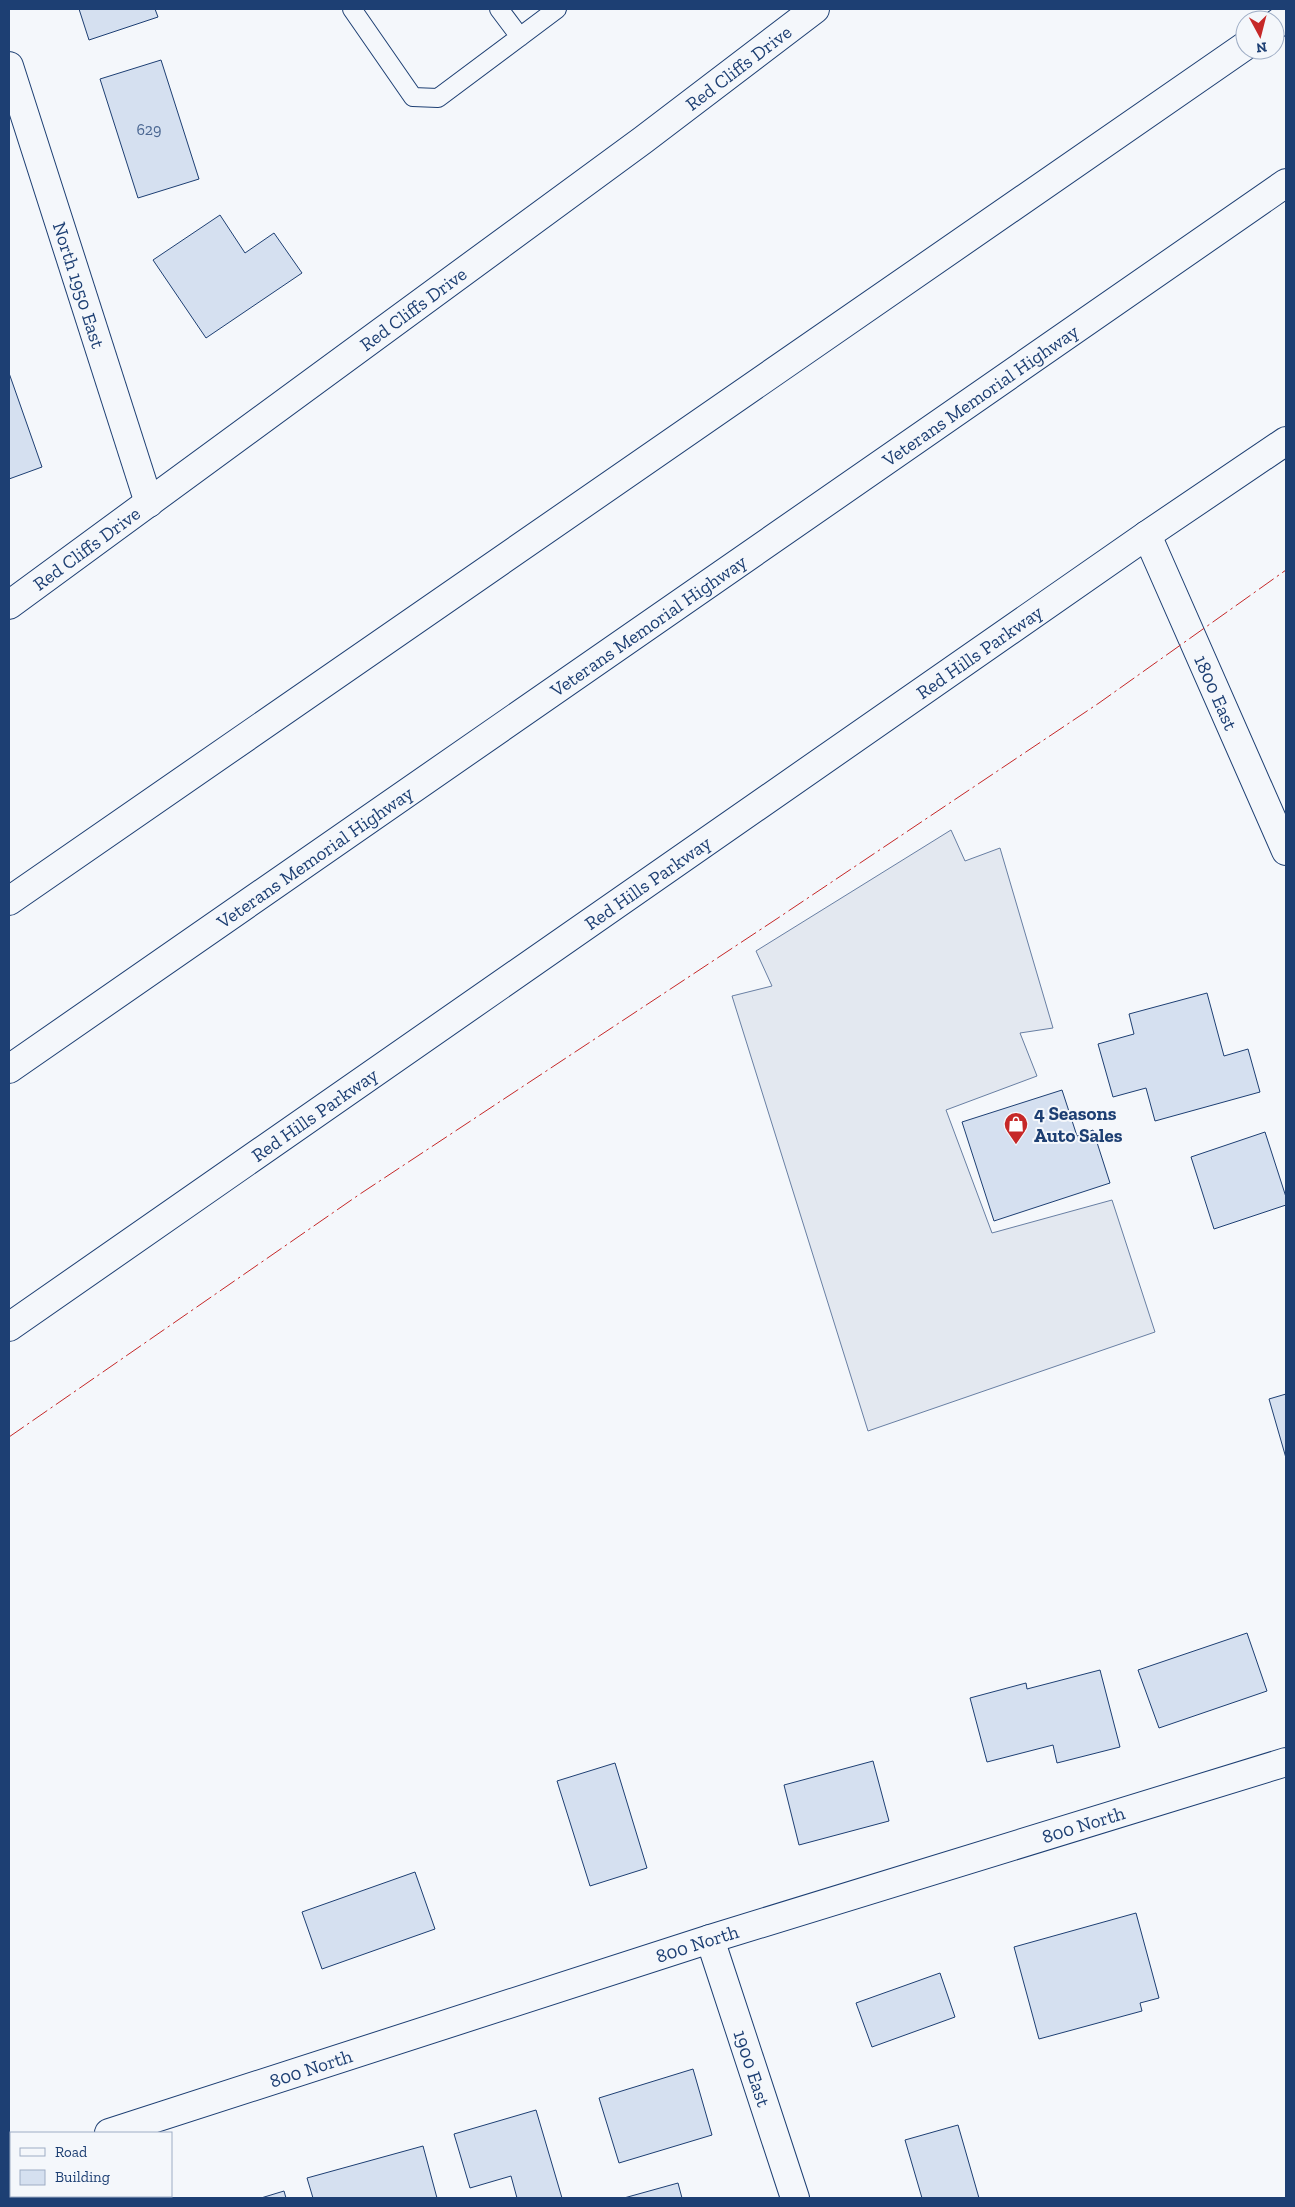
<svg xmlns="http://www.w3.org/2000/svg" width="1295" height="2207" font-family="'Zilla Slab',serif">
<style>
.parking{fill:#e3e8f0;stroke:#687fa3}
.building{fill:#d5e0f0;stroke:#1d3f73}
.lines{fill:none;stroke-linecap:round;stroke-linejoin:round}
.service-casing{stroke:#1d3f73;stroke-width:20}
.minor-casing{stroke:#1d3f73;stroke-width:30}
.secondary-casing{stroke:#1d3f73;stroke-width:30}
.primary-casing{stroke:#1d3f73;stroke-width:30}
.motorway-casing{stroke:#1d3f73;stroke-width:30}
.service{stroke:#f4f7fb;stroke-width:18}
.minor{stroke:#f4f7fb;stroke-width:28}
.secondary{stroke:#f4f7fb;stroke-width:28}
.primary{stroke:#f4f7fb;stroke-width:28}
.motorway{stroke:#f4f7fb;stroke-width:28}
.power{stroke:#c62828;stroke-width:1;stroke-dasharray:18 4 2.5 4;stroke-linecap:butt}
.labels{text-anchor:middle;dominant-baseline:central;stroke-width:4;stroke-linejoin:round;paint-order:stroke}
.number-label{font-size:16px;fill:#4b6792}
.street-label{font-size:19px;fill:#1d3f73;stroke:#f4f7fb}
.poi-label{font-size:19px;font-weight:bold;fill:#1d3f73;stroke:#f4f7fb;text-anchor:start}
</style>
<rect width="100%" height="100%" fill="#f4f7fb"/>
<path class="parking" d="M951,830L965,861L1000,848L1053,1028L1020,1033L1037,1076L946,1110L992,1233L1112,1200L1155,1332L868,1431L732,996L772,986L756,951Z"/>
<path class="building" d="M79,9H155L158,17L89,40Z
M161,60L199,179L138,198L100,79Z
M220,215L245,253L274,233L302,273L206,338L153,260Z
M9,373L42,467L9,479Z
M1207,993L1224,1056L1248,1049L1260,1092L1155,1121L1146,1088L1113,1097L1098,1044L1134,1034L1129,1014Z
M1062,1090L1077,1136L1093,1130L1110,1183L994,1221L962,1122Z
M1265,1132L1286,1197V1205L1214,1229L1191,1157Z
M1286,1394V1458L1269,1399Z
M1247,1633L1267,1691L1159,1728L1138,1670Z
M1100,1670L1120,1747L1057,1763L1053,1745L987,1762L970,1698L1026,1683L1027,1689Z
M873,1761L889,1821L799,1845L784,1785Z
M615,1763L647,1868L590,1886L557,1781Z
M415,1872L435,1929L322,1969L302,1912Z
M1136,1913L1159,1998L1140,2003L1142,2011L1039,2039L1014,1947Z
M940,1973L955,2017L872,2047L856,2003Z
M693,2069L712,2135L619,2163L599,2098Z
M536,2110L562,2198H517L511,2176L470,2188L454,2134Z
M958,2125L979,2198H922L905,2140Z
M423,2146L437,2198H313L307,2178Z
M678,2183L682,2198H624Z
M284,2191L286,2198H261Z"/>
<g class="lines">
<g class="service-casing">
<path id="service" d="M352,9L413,97L438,98L557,9
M499,9L520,37"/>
</g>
<g class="minor-casing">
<g id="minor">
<path id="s1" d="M9,66L149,503"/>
<path id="s2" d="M1147,535L1286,851"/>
<path id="s3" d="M710,1939L795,2198"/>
<path id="s4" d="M109,2133L710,1939L1286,1762"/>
<path d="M9,2166L11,2165"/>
</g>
</g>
<g class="secondary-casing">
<g id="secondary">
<path id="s5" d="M9,1327L1147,535L1286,441"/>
</g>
</g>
<g class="primary-casing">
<g id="primary">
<path id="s6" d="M9,605L643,140L815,9"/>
</g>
</g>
<g class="motorway-casing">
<g id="motorway">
<path d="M1275,25L1286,17"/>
<path d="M9,901L1245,46"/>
<path id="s7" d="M9,1069L1286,183"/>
</g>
</g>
<use href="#service" class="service"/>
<use href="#minor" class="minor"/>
<use href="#secondary" class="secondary"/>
<use href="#primary" class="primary"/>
<use href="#motorway" class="motorway"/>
<path class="power" d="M9,1437L360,1194L778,918L1099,703L1286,570"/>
</g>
<defs>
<g id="shop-pin" transform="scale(1.25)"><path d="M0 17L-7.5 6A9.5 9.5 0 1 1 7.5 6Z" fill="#c62828" stroke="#f4f7fb"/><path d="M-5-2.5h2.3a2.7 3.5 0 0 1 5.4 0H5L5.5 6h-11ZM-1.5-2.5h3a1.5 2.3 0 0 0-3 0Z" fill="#fff"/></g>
</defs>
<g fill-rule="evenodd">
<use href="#shop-pin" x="1016" y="1124"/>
</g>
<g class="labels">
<g class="number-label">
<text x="149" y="129">629</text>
</g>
<g class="street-label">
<text stroke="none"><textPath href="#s6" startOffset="906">Red Cliffs Drive</textPath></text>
<text stroke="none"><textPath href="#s1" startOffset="230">North 1950 East</textPath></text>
<text stroke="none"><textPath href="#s6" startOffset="501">Red Cliffs Drive</textPath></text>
<text stroke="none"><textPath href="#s7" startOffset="1182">Veterans Memorial Highway</textPath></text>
<text stroke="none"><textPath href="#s6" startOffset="96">Red Cliffs Drive</textPath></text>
<text stroke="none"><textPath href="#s7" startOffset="778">Veterans Memorial Highway</textPath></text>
<text stroke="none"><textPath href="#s5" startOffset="1182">Red Hills Parkway</textPath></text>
<text stroke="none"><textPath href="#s2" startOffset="172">1800 East</textPath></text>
<text stroke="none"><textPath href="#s7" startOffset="372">Veterans Memorial Highway</textPath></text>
<text stroke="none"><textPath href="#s5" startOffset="778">Red Hills Parkway</textPath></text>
<text stroke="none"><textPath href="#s5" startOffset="372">Red Hills Parkway</textPath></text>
<text stroke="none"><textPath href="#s4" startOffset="1022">800 North</textPath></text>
<text stroke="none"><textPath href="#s4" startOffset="618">800 North</textPath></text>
<text stroke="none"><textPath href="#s4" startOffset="212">800 North</textPath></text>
<text stroke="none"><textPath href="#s3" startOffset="136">1900 East</textPath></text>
</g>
<g class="poi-label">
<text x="1034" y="1113">4 Seasons<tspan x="1034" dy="22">Auto Sales</tspan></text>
</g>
</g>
<rect width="1295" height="2207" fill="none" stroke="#1d3f73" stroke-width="20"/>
<rect x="10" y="2132" width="162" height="65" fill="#f4f7fb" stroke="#9eadc5"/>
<rect x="20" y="2148" width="25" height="8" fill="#f4f7fb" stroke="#9eadc5"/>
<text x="55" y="2157" font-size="15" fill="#1d3f73">Road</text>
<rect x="20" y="2170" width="25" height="15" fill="#d5e0f0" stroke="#9eadc5"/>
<text x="55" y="2182" font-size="15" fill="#1d3f73">Building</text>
<g transform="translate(1260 35) rotate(173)"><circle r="24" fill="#f4f7fb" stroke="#9eadc5"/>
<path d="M0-4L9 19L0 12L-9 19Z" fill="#c62828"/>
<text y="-8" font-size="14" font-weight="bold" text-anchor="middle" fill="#1d3f73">N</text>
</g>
</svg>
